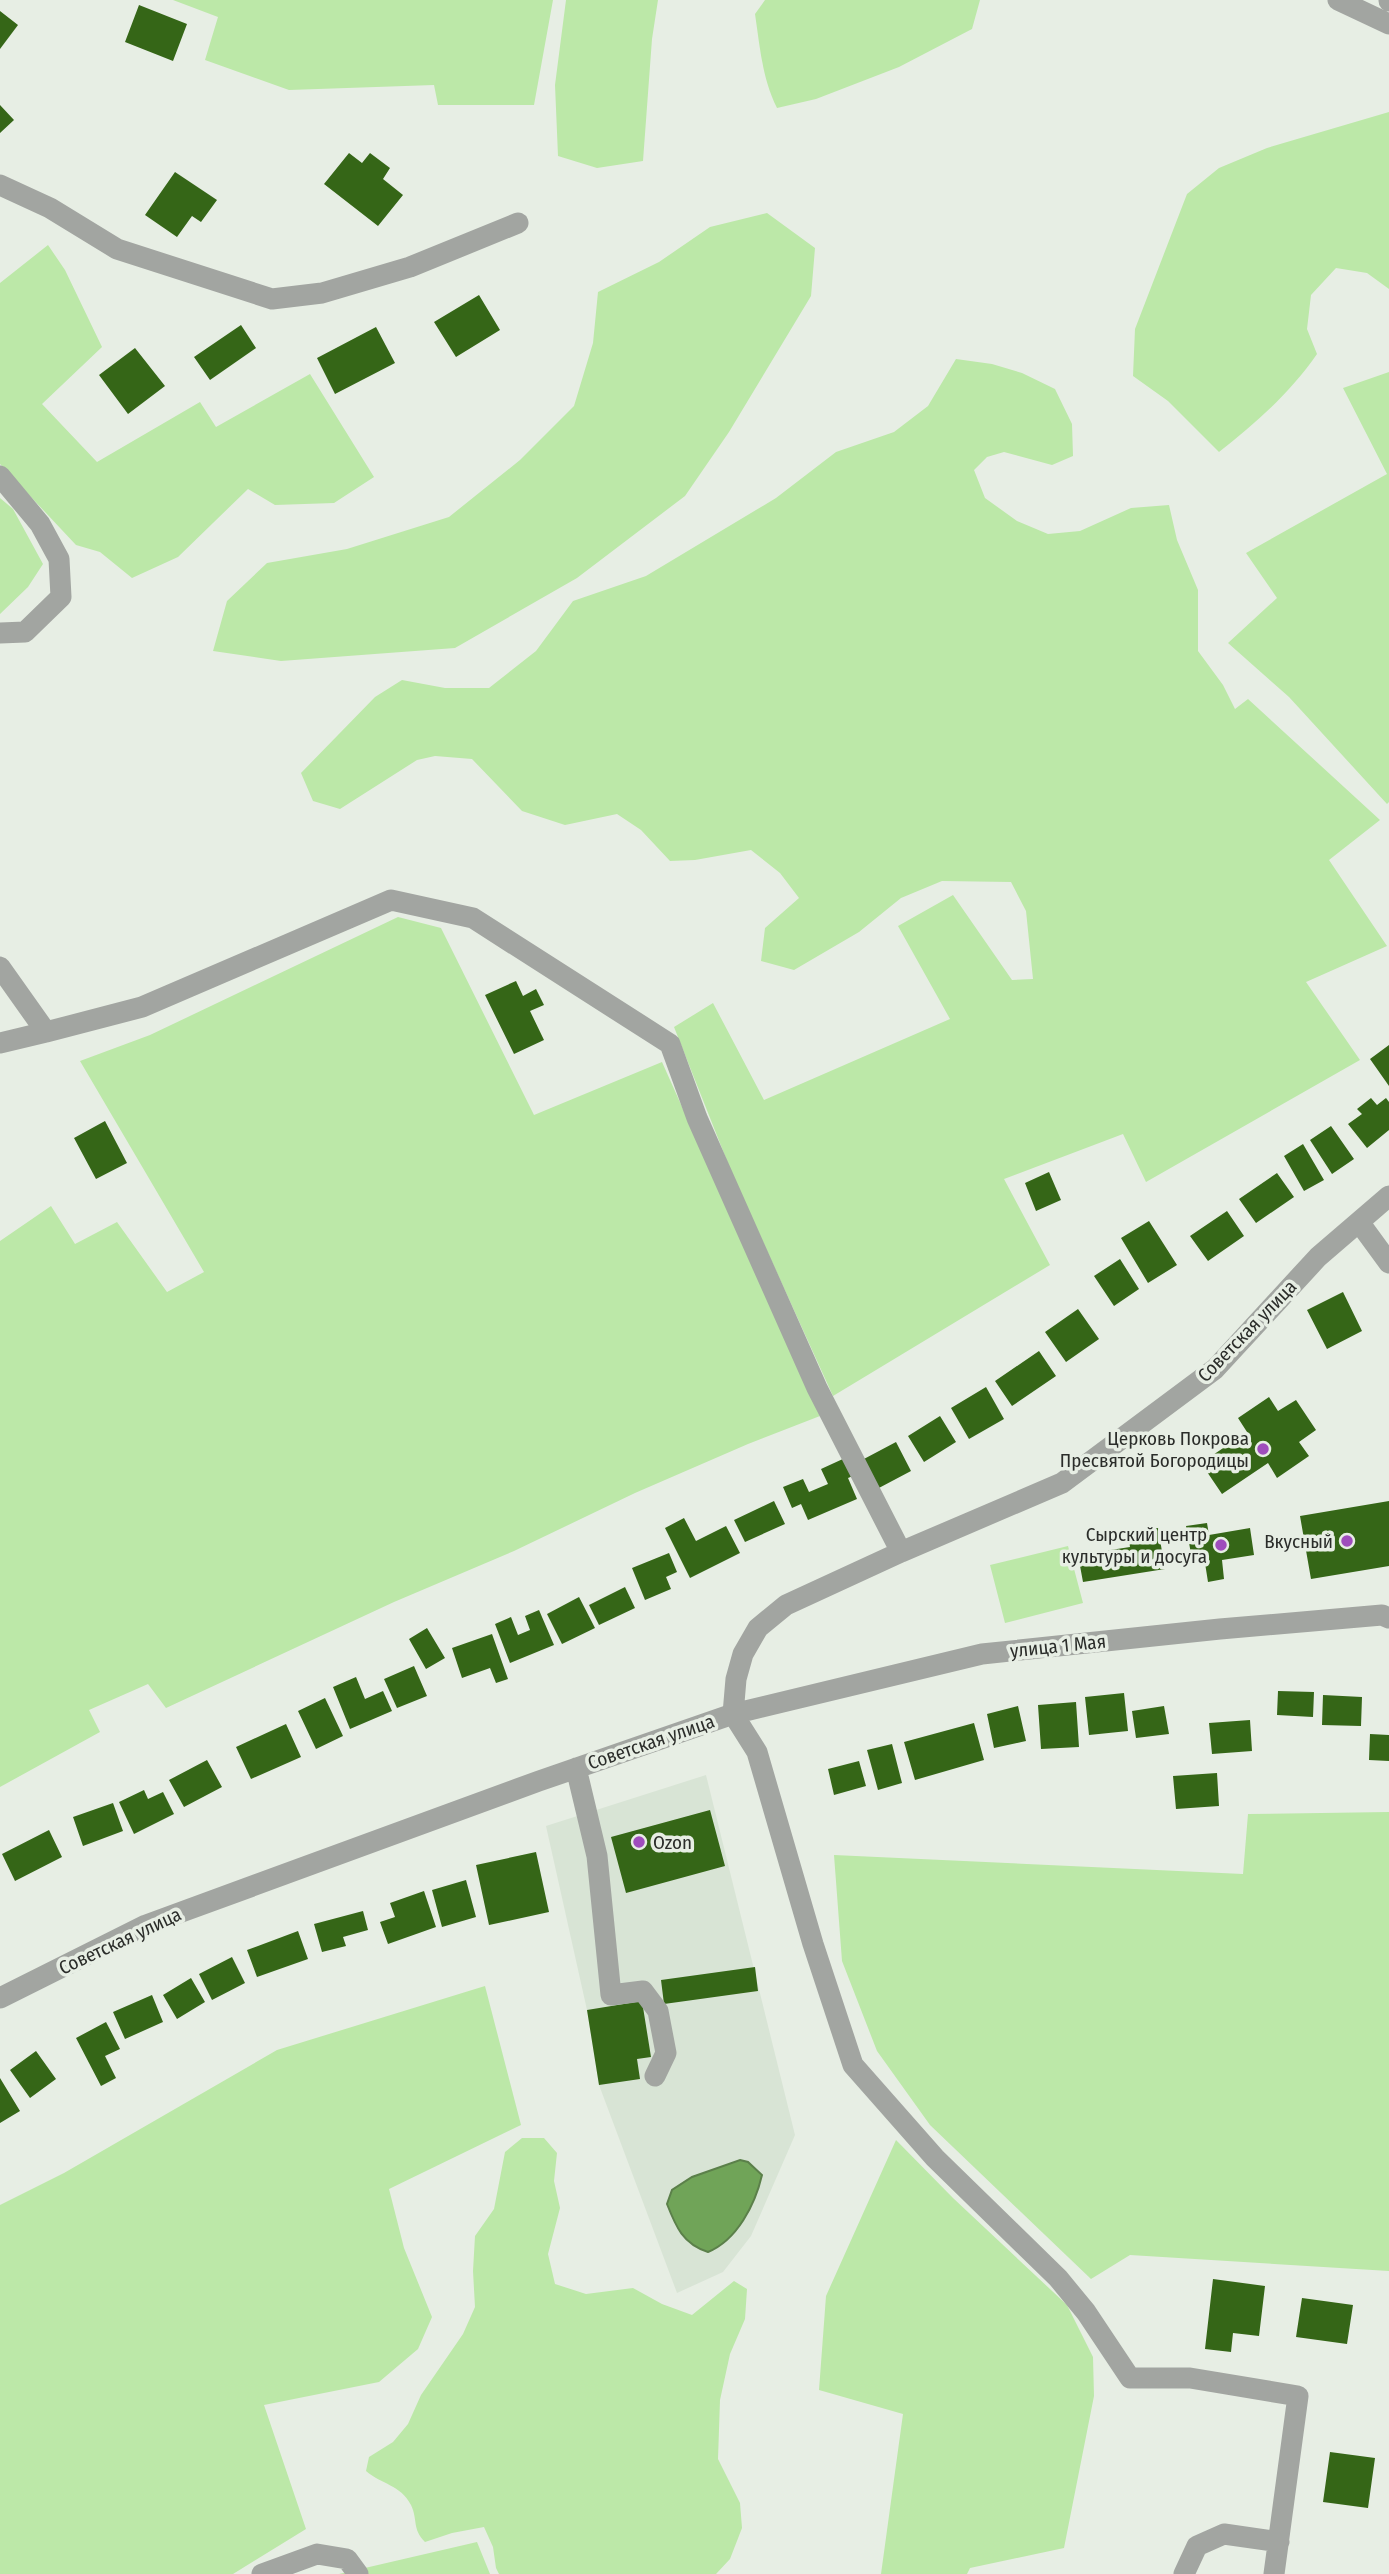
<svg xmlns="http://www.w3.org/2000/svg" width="1389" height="2574" font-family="'Fira Sans Condensed',sans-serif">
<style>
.built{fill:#d8e4d5}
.green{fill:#bce8a8}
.water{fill:#70a458;stroke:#5b804a;stroke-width:2}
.building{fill:#356617}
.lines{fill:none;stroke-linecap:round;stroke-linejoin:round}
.minor{stroke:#a2a5a1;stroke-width:21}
.poi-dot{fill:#9f4dbc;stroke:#e7eee4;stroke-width:2.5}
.labels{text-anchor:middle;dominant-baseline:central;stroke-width:7;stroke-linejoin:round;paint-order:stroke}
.street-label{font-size:19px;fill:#2b2d2a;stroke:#e7eee4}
.poi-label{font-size:19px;fill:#2b2d2a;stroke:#e7eee4;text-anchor:end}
</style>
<rect width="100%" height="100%" fill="#e7eee4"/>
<path class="built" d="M706,1775L795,2135L751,2236L723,2272L677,2293L599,2085L587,2010L546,1826Z"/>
<path class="green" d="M173,0H553L534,105H438L434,85L289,90L205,60L218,17Z
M566,0H658L652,39L643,161L597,168L558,156L555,85Z
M765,0H980L972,29L899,67L816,99L777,108C762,78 760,47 755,14Z
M1389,112V289L1367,273L1336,268L1311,295L1307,329L1317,354C1290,393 1256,423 1219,452L1168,401L1133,376L1135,329L1187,194L1219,168L1267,148Z
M767,213L815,248L811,296L729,432L685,496L577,578L455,648L281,661L213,651L227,601L267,563L347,549L449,517L520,460L574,406L593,343L598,292L659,262L710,227Z
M48,245L65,270L102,347L42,404L97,462L200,402L216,427L310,374L374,477L334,503L275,505L248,489L178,557L132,578L100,552L76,545L0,464V283Z
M956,359L992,364L1022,373L1055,389L1072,424L1073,456L1052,465L1004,452L987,457L974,470L985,498L1017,521L1048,534L1080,531L1131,508L1169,505L1177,540L1198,590V651L1223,685L1235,709L1248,699L1380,820L1329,860L1387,946L1306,982L1360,1060L1146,1182L1123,1134L1004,1179L1050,1265L833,1396L733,1176L674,1027L713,1003L764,1100L950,1019L898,926L953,895L1012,980L1033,979L1026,911L1011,882L942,881L901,898L859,932L794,970L761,961L765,928L799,898L780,873L751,850L695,860L670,861L641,830L617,814L565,825L522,811L472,759L435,756L417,760L340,809L313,801L301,773L375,697L402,680L445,688H489L536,651L573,601L646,576L776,498L836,452L894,432L928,406Z
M1389,372V802L1387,804L1289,697L1228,643L1277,598L1246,553L1387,474L1343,388Z
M0,498L13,509L43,564L28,587L0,614Z
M398,917L441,928L534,1115L662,1062L820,1416L748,1444L635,1493L514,1551L394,1602L166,1708L148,1684L89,1710L100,1732L0,1787V1241L51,1206L75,1244L117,1222L167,1292L204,1272L80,1061L150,1035Z
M1068,1546L1083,1603L1005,1623L990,1565Z
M1389,1812V2271L1130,2255L1091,2279L930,2125L877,2051L842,1961L834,1855L1243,1874L1248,1814Z
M485,1986L521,2125L389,2189L404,2248L432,2317L418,2349L379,2382L264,2405L306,2529L233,2574H0V2205L64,2173L277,2050Z
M522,2138H544L557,2153L554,2181L560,2208L548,2254L555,2284L586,2294L633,2288L662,2304L692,2315L734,2281L747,2289L745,2319L730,2354L720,2400L718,2459L740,2503L742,2528L730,2559L716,2574H499L496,2568L493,2547L484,2527L452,2533L425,2542C412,2529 418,2520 411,2505C400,2484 382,2485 366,2471L369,2457L393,2442L408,2424L421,2395L463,2334L475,2307L473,2271L475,2236L494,2209L505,2152Z
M896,2140L953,2198L1067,2305L1093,2357L1094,2396L1064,2548L970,2568L967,2574H881L903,2414L819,2390L826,2296Z
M477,2542L490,2574H339Z"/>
<path class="water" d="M740,2160L748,2162L762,2175C755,2205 737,2240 708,2252C683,2244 676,2227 667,2204L672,2190L692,2177Z"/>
<path class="building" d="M139,5L187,24L173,61L125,42Z
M0,11L18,25L0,49Z
M0,105L14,120L0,133Z
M349,153L362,163L370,153L390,168L383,179L403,195L378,226L324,184Z
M175,172L217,200L201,222L192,216L177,237L145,215Z
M479,295L500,330L456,357L434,322Z
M241,325L256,348L210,380L194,357Z
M376,327L395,363L335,394L317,358Z
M135,348L165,386L128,414L99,375Z
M516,981L523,996L536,989L544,1005L530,1011L544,1040L514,1054L485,995Z
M1389,1045V1086L1370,1059Z
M1371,1098L1377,1105L1386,1098L1389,1102V1130L1367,1148L1348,1124L1362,1114L1357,1109Z
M105,1121L127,1163L96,1179L74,1138Z
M1331,1126L1354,1159L1332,1174L1310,1140Z
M1303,1144L1324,1180L1304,1191L1284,1156Z
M1049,1172L1061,1200L1036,1211L1025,1183Z
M1277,1173L1294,1197L1256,1223L1239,1199Z
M1227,1211L1244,1236L1208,1261L1190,1236Z
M1149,1221L1177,1265L1148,1283L1121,1238Z
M1120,1259L1139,1289L1114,1306L1094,1276Z
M1343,1292L1362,1331L1327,1349L1307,1310Z
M1078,1309L1099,1339L1066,1362L1045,1332Z
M1039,1351L1056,1376L1012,1406L995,1381Z
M986,1387L1004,1419L969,1439L951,1408Z
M1269,1397L1278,1411L1296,1400L1316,1430L1299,1442L1309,1456L1277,1478L1268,1463L1222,1494L1201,1463L1247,1432L1238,1418Z
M940,1416L956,1442L924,1462L908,1436Z
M896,1442L911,1471L877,1489L862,1460Z
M845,1458L853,1476L848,1478L857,1499L808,1520L801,1504L792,1508L783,1487L803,1479L809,1492L828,1484L821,1469Z
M774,1501L785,1524L745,1542L734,1520Z
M1389,1501V1566L1311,1579L1300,1516Z
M684,1518L696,1541L726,1526L740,1553L690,1578L665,1528Z
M1207,1523L1209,1535L1250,1528L1254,1555L1222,1560L1224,1579L1208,1582L1205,1563L1193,1565L1186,1526Z
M1158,1528L1165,1569L1083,1582L1078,1555L1130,1547L1128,1532Z
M669,1553L677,1572L666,1577L671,1589L645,1600L632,1568Z
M625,1587L635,1608L599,1625L589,1605Z
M579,1597L595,1628L562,1644L547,1614Z
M539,1610L554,1645L510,1663L495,1624L511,1617L518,1635L530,1630L525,1616Z
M427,1628L445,1658L426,1669L409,1639Z
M492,1634L508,1679L496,1683L490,1668L462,1678L452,1648Z
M414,1666L427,1696L397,1708L384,1679Z
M356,1677L365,1699L383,1691L392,1711L350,1729L333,1687Z
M1278,1691L1314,1692L1313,1717L1277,1715Z
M1124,1693L1128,1731L1089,1735L1085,1697Z
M1323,1695L1362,1697L1361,1726L1322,1725Z
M325,1698L343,1736L316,1749L298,1711Z
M1076,1702L1079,1747L1041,1749L1038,1705Z
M1018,1706L1026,1741L994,1748L987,1714Z
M1164,1706L1169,1734L1136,1738L1132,1711Z
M1250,1720L1252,1751L1212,1754L1209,1723Z
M974,1723L984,1760L915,1780L904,1742Z
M286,1724L301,1757L251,1779L236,1747Z
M1370,1734L1389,1735V1761L1369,1760Z
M892,1744L902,1783L878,1790L867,1750Z
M207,1760L222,1787L184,1807L169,1780Z
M859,1761L866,1786L834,1795L828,1769Z
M1217,1773L1219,1806L1176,1809L1173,1776Z
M144,1790L148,1799L163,1792L174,1814L134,1834L119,1802Z
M113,1803L123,1831L83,1846L73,1817Z
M710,1810L725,1866L626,1893L611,1837Z
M49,1830L62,1857L15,1881L2,1854Z
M536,1852L549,1912L489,1925L476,1865Z
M466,1880L476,1917L442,1927L432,1890Z
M424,1891L436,1927L388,1944L380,1922L395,1917L390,1903Z
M363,1911L368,1930L343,1937L346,1946L322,1952L314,1924Z
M298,1931L308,1959L257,1977L247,1950Z
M232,1957L245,1983L212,2000L199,1974Z
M755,1967L758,1991L664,2004L661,1980Z
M191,1978L205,2002L177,2019L163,1995Z
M152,1995L163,2022L125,2039L113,2012Z
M642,2001L651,2057L637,2059L640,2079L599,2085L587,2010Z
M106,2022L120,2049L105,2056L116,2078L101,2086L76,2038Z
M36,2051L56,2079L30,2098L10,2070Z
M0,2078L20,2111L0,2123Z
M1213,2279L1265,2286L1259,2336L1233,2333L1231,2352L1205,2349Z
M1302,2298L1353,2305L1347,2344L1296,2337Z
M1330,2452L1375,2458L1368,2508L1323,2502Z"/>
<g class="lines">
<path class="minor" d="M1338,0L1389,24
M1389,0V1
M0,185L50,208L117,249L272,299L322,293L410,267L518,223
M0,476L40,524L59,559L61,597L25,632L0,633
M0,967L46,1032L142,1007L391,900L473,918L670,1044L697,1118L817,1388L901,1552
M0,1043L46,1032
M1359,1222L1389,1263
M733,1714L757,1752L813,1944L853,2065L935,2158L1058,2278L1086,2312L1130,2378H1190L1298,2396L1274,2574
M733,1714L736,1679L743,1654L758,1628L786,1605L901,1552L1062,1483L1215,1369L1318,1257L1389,1196
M576,1768L597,1856L611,1995L643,1991L658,2011L666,2053L655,2076
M0,1998L146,1925L539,1781L733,1714L982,1654L1220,1629L1382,1615L1389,1618
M262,2574L317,2554L347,2559L358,2574
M1184,2574L1197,2546L1224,2534L1279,2542"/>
</g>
<g class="poi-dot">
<circle cx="1263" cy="1449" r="7"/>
<circle cx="1347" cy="1541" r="7"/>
<circle cx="1221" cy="1545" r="7"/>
<circle cx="639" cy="1842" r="7"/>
</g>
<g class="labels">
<g class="street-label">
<text transform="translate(1247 1331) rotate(-46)">Советская улица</text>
<text transform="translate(1058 1646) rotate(-6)">улица 1 Мая</text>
<text transform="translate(651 1742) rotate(-19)">Советская улица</text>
<text transform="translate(120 1941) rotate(-25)">Советская улица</text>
</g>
<g class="poi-label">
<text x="1249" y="1438">Церковь Покрова<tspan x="1249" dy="22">Пресвятой Богородицы</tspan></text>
<text x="1207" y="1534">Сырский центр<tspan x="1207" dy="22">культуры и досуга</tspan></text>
<text x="1333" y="1541">Вкусный</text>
<text x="653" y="1842" text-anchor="start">Ozon</text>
</g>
</g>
</svg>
